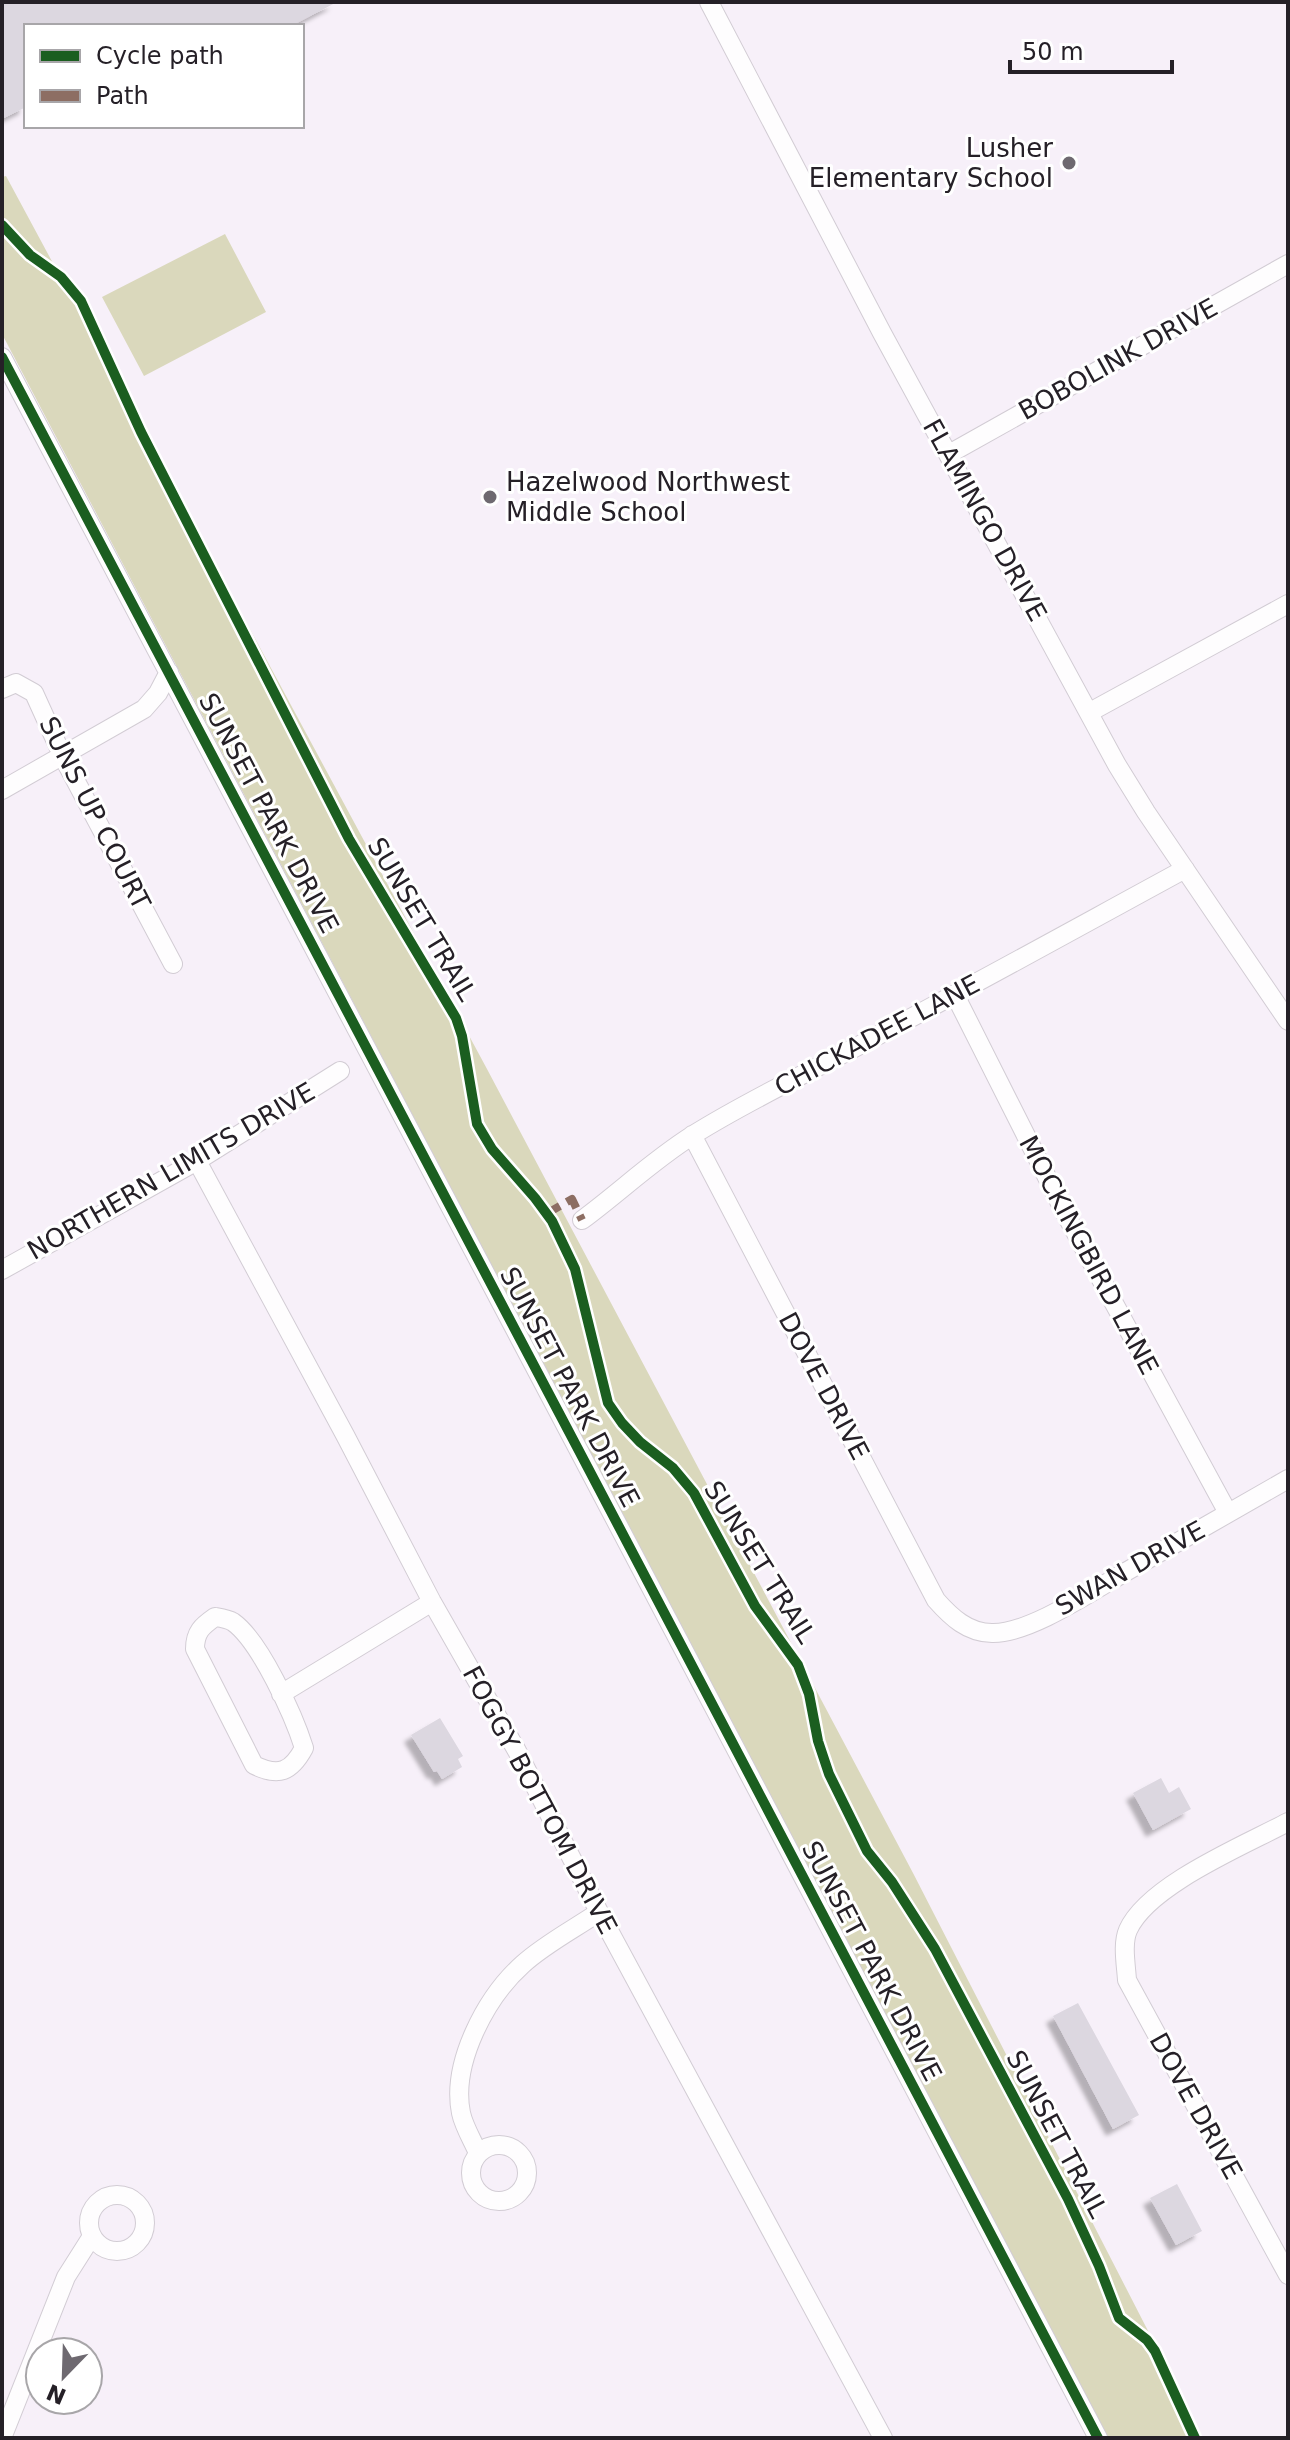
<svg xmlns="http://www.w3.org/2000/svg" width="1290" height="2440" font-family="'DejaVu Sans',sans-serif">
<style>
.green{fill:#dad8bc}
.building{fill:#dcd7e0;filter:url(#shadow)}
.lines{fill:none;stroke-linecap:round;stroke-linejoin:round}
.minor-casing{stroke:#d2ccd4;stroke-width:20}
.minor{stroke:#fefdfe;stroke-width:18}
.quiet{stroke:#8d6e63;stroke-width:8;stroke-dasharray:16 8;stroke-linecap:butt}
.cycleway-casing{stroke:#fff;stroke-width:15}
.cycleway{stroke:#1b5e20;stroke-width:10}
.poi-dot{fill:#6e6970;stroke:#fff;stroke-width:3}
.labels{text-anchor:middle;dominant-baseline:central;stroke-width:6;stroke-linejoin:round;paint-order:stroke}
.poi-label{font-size:26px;fill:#252027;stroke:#fff;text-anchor:end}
.street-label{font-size:26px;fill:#252027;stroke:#fff}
</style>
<defs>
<filter id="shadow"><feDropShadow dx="-7" dy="7" stdDeviation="2" flood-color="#0004"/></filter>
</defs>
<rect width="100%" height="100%" fill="#f7f0f9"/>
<path class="green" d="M6,176L487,1069L913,1873L1203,2438H1108L2,334V177Z
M225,234L266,312L144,376L102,297Z"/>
<path class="building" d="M2,2H337L291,26H26V107L2,119Z
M440,1718L463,1756L458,1759L462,1767L442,1779L437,1771L434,1772L411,1735Z
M1161,1778L1169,1793L1179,1787L1191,1809L1153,1830L1133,1793Z
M1078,2003L1139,2115L1113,2129L1053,2016Z
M1177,2184L1202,2231L1176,2245L1150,2198Z"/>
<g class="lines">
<g class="minor-casing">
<path id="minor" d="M709,2L882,333L1117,765L1146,812L1288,1021
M2,357C369,1050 733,1744 1098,2438
M949,454L1288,264
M2,689L16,683L34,693L63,757L173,964
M1090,712L1288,604
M2,790L144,709L158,693L169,672
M955,995L1066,1215L1228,1513
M692,1135L936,1600C951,1617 968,1633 992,1633C1030,1634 1095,1589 1129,1570C1182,1540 1235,1509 1288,1479
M197,1161L345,1435L432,1602L517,1751L599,1912L883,2438
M582,1220C620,1192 653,1160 693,1135C752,1098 814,1070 875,1037C979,982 1082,925 1185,869
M2,1270L197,1161L340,1071
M215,1617C221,1618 228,1619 233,1622C260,1641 294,1716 304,1748C291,1772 279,1777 254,1765L195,1649C195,1632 202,1626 215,1617Z
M281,1694L432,1602
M1288,1822C1245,1845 1148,1885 1128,1930C1122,1944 1126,1964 1127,1980L1288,2275
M471 2173a28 28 0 1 1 56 0a28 28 0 1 1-56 0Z
M478,2153C473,2141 464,2127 461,2113C451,2063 486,1997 523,1964C545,1944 574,1929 599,1912
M89 2223a28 28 0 1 1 56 0a28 28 0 1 1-56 0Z
M2,2438L66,2277L92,2236"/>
</g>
<use href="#minor" class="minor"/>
<path class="quiet" d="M546,1214L572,1199L582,1220"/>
<g class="cycleway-casing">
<path id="cycleway" d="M2,225L30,255L61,277L81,301L141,432L349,839L456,1018L462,1036L477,1124L492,1149L535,1198L552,1221L575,1269L608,1403L622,1423L640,1442L673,1468L694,1493L755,1606L798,1665L809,1694L818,1741L829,1774L867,1851L892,1882L935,1949L1068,2199L1099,2266L1119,2318L1147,2340L1155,2351L1195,2438
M2,357C369,1050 733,1744 1098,2438"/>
</g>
<use href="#cycleway" class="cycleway"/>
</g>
<g class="poi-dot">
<circle cx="1069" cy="163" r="8"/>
<circle cx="490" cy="497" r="8"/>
</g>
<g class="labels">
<g class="poi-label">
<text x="1053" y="148">Lusher<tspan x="1053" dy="30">Elementary School</tspan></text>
<text x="506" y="482" text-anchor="start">Hazelwood Northwest<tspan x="506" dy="30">Middle School</tspan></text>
</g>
<g class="street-label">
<text transform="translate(1118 359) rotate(-29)">BOBOLINK DRIVE</text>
<text transform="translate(985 520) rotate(61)">FLAMINGO DRIVE</text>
<text transform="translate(95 813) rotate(63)">SUNS UP COURT</text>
<text transform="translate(269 813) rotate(62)">SUNSET PARK DRIVE</text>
<text transform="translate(422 919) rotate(59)">SUNSET TRAIL</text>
<text transform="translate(877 1035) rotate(-28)">CHICKADEE LANE</text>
<text transform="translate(171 1171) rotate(-30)">NORTHERN LIMITS DRIVE</text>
<text transform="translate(1089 1255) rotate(62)">MOCKINGBIRD LANE</text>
<text transform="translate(824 1386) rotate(62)">DOVE DRIVE</text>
<text transform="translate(570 1387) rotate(62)">SUNSET PARK DRIVE</text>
<text transform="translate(760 1562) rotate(58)">SUNSET TRAIL</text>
<text transform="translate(1130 1568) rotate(-29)">SWAN DRIVE</text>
<text transform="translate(540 1800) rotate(62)">FOGGY BOTTOM DRIVE</text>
<text transform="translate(872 1961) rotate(62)">SUNSET PARK DRIVE</text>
<text transform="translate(1196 2106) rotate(61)">DOVE DRIVE</text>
<text transform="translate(1057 2134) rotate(62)">SUNSET TRAIL</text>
</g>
</g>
<rect width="1290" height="2440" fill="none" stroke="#252027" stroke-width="8"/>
<rect x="24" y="24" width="280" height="104" fill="#ffffff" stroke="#a8a6a9" stroke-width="2"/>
<rect x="40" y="50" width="40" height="12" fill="#1b5e20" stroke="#a8a6a9" stroke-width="2"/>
<text x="96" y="64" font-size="24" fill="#252027">Cycle path</text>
<rect x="40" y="90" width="40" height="12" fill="#8d6e63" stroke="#a8a6a9" stroke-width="2"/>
<text x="96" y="104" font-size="24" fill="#252027">Path</text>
<g transform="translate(64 2376) rotate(203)"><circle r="38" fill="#ffffff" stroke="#a8a6a9" stroke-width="2"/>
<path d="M0-6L14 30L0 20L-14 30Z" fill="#6e6970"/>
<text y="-12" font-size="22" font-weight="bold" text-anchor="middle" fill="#252027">N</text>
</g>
<path d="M1010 60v12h162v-12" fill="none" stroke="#252027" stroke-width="4"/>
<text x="1022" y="60" font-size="24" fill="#252027" stroke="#ffffff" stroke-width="6" paint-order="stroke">50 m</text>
</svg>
